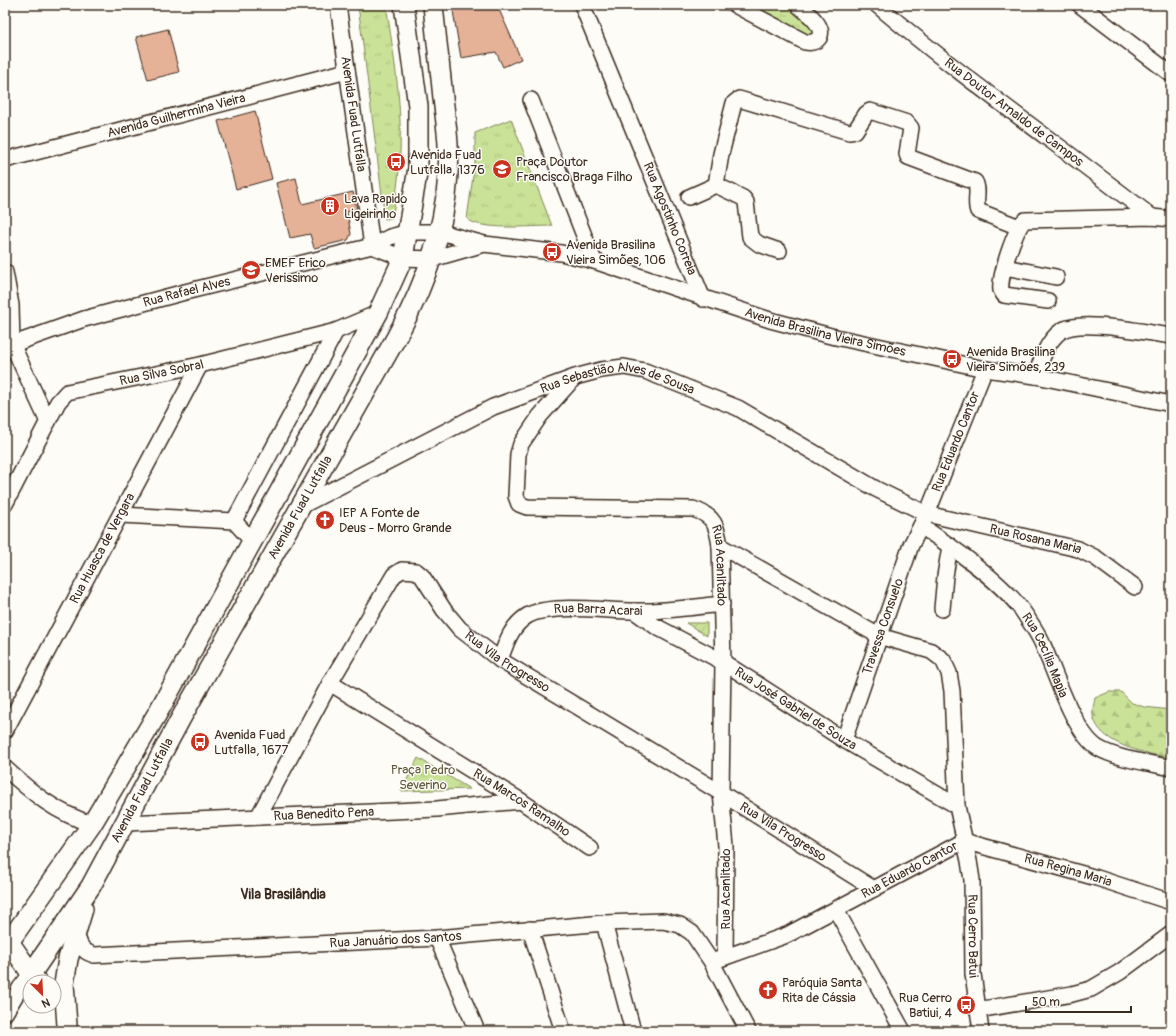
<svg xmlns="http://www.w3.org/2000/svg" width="1176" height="1036" font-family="Pangolin,sans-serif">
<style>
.forest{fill:url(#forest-firs);stroke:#82865a}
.park{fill:url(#park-tufts);stroke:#82865a}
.garden{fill:url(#garden-furrows);stroke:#82865a}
.building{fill:#e5b297;stroke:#3b2a1e}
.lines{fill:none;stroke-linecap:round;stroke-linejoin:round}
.minor-casing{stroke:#3b2a1e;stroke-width:18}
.major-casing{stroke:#3b2a1e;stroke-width:22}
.minor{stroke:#fdfcf7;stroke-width:15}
.major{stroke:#fdfcf7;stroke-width:19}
.labels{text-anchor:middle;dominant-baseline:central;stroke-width:3;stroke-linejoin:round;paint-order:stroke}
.street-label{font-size:13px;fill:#3b2a1e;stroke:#fdfcf7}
.poi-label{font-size:13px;fill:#3b2a1e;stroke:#fdfcf7;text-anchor:start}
.park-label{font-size:13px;fill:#5f583c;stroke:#fdfcf7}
.neighbourhood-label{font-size:14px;font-weight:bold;fill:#3b2a1e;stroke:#fdfcf7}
</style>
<defs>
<pattern id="forest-firs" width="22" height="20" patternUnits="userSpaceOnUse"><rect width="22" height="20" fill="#cae297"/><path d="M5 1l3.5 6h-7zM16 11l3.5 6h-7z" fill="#aec282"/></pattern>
<pattern id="park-tufts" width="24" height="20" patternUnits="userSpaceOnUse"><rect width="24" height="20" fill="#cae297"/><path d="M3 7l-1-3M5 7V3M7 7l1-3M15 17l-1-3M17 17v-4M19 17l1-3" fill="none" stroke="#aec282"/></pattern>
<pattern id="garden-furrows" width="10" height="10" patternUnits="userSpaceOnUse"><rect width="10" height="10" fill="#cae297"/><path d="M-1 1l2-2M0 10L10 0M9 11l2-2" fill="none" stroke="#aec282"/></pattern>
</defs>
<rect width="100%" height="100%" fill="#fdfcf7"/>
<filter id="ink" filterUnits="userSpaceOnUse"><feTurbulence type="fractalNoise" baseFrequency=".025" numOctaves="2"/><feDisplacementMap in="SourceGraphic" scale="8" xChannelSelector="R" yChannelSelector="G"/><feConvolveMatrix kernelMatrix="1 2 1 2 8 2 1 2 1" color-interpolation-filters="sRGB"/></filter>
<g filter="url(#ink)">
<path class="forest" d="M1109,692H1121L1132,703L1144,707L1171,710V758C1146,753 1100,746 1093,716C1092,711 1094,703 1095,698Z"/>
<path class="park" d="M358,5H386C398,81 408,140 392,218L385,219Z
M745,5H792L816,30L808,39Z
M511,119L552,226C532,226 481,231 467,219L475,162V133Z
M418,758L470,789L401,791Z"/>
<path class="garden" d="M686,623H707V636Z"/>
<path class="building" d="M452,5H497L521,59L503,67L496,52L461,58Z
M168,29L179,72L148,80L136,37Z
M255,111L272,179L236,189L218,121Z
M296,178L302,204L353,192L357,209L347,212L351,234L348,240L314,248L310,234L290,238L276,183Z"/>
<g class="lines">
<g class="minor-casing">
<g id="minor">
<path id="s1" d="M338,5L372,246"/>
<path id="s2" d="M582,5L703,299"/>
<path d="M735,5L805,42C810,43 815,43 819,38C826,26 806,12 798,5"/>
<path id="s3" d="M877,5C965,80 1061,146 1152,217"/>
<path d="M1080,5L1171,74"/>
<path d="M531,100L594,261"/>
<path id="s4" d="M5,160L347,71"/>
<path d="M689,197L716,185"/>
<path d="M372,246L403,258L432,259L484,244"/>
<path d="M779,251L759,244L750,237L746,202L743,198L716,185L721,154L734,103L739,99L849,132L855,131L866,114L870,111L907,123L911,128L907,154L908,157L975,182C980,190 974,202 978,211L1019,227"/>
<path d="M1005,267L1056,277"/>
<path d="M5,272L11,305L12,344L48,422"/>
<path d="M1048,301L1004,295L1001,290C999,278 1015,227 1025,220L1152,217L1171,219"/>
<path id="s5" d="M5,347L84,319L185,292L372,246L390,237L409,232H440L484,244L561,253L594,261L770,320L831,336L985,369L1036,376L1171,404"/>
<path d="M1036,376C1041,360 1047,341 1061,331C1080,318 1147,333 1171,336"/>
<path id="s6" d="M573,379L540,416L521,444L518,454L516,496L519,504L527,507L693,509C715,516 717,526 720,546L723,662L721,793L726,846L725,957"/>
<path id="s7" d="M5,504L58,402L67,392L200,365L336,331L378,313"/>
<path id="s8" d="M303,505L493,407L575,377L601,370L624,367L645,371L738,408L876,489L927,514L1078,549L1096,558L1135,587"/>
<path d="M121,515L234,521"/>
<path id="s9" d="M921,526C952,547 1007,585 1026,616C1032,625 1039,635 1043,645C1055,672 1074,733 1098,748C1119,760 1148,762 1171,768"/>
<path d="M253,542L234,521L336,331"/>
<path id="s10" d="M720,546L879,636L931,651L943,660L949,673L952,691L957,806L969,861L972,880L973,974L981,1031"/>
<path d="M942,609L945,576L950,546"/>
<path id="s11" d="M634,611L655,626L723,662L844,740L957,806"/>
<path id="s12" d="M500,660C506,643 511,626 527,616C548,603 607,611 633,611C662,612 693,607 722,604"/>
<path id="s13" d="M330,683L521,801L590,848"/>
<path id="s14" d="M5,731L200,365"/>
<path id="s15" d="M844,740L911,545L927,514L985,369"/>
<path d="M5,768C32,793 56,813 92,824"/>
<path id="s16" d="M258,817L330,683L394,575L402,570L416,571L422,576L444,610L460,629L500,660L721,793L874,889"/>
<path id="s17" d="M126,823L437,809L521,801"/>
<path id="s18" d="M964,841L1097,878L1171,902"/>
<path d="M836,910L903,1031"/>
<path d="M604,923L633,1031"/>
<path d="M530,929L563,1031"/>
<path id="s19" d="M76,932C79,944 81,951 94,955L437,938L604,923L663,921L680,925L692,933L711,961L748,1031"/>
<path d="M437,938L477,1031"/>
<path id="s20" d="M717,960L787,935L964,841"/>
<path d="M977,1010L1072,994L1091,989L1120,972L1171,934"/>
<path d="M5,1013L20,988L31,974"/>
</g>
</g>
<g class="major-casing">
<g id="major">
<path d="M5,936L37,982"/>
<path d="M9,942L92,824L157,714L378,313L403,258L418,168V106L404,5"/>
<path id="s21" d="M31,974L91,886L181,718L396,338C424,287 445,232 448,174C450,149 446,123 443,98C440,67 436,36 433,5"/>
<path d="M67,1025L64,984L68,959L83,909"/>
</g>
</g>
<use href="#minor" class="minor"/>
<use href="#major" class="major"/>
</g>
</g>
<defs>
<g id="bus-disc" transform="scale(1)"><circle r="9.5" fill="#c8321e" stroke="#fdfcf7"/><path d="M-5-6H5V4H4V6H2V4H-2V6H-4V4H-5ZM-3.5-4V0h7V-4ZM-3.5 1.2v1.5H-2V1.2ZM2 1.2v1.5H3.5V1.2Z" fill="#fff"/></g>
<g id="school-disc" transform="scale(1)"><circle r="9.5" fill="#c8321e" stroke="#fdfcf7"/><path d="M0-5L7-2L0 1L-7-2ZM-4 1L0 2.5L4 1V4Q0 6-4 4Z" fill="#fff"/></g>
<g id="building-disc" transform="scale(1)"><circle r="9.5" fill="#c8321e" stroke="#fdfcf7"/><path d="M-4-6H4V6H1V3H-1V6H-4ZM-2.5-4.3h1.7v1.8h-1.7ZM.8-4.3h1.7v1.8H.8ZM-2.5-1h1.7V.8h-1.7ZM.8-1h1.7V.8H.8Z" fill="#fff"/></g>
<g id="church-disc" transform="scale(1)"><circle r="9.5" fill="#c8321e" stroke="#fdfcf7"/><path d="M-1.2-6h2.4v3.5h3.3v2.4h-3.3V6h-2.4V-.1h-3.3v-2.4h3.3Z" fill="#fff"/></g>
</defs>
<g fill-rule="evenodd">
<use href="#bus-disc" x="396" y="162"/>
<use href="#school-disc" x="502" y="169"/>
<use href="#building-disc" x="330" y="206"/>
<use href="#bus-disc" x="552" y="252"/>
<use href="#school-disc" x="251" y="270"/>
<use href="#bus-disc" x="952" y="359"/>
<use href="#church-disc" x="325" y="520"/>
<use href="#bus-disc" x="200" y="742"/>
<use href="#church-disc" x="768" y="990"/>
<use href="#bus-disc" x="966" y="1005"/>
</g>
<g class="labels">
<g class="street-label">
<text stroke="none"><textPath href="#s3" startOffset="174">Rua Doutor Arnaldo de Campos</textPath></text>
<text stroke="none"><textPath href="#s1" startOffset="110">Avenida Fuad Lutfalla</textPath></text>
<text stroke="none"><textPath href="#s4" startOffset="177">Avenida Guilhermina Vieira</textPath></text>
<text stroke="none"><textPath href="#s2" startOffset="231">Rua Agostinho Correia</textPath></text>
<text stroke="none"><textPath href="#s5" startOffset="190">Rua Rafael Alves</textPath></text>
<text stroke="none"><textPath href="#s5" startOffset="851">Avenida Brasilina Vieira Simões</textPath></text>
<text stroke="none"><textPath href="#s7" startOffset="225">Rua Silva Sobral</textPath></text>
<text stroke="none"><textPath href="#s8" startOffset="345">Rua Sebastião Alves de Sousa</textPath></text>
<text stroke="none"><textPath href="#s15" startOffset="319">Rua Eduardo Cantor</textPath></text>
<text stroke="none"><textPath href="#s21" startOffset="539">Avenida Fuad Lutfalla</textPath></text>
<text stroke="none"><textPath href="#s8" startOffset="801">Rua Rosana Maria</textPath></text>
<text stroke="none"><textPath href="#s14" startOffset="207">Rua Huasca de Vergara</textPath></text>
<text stroke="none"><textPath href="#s6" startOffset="388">Rua Acanlitado</textPath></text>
<text stroke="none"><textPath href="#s12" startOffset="125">Rua Barra Acarai</textPath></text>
<text stroke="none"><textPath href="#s15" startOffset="120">Travessa Consuelo</textPath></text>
<text stroke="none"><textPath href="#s9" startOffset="183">Rua Cecília Mapia</textPath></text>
<text stroke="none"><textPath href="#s16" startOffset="432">Rua Vila Progresso</textPath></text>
<text stroke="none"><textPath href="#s11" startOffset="189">Rua José Gabriel de Souza</textPath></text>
<text stroke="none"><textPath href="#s21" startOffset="215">Avenida Fuad Lutfalla</textPath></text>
<text stroke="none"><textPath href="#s13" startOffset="226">Rua Marcos Ramalho</textPath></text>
<text stroke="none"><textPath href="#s17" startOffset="198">Rua Benedito Pena</textPath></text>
<text stroke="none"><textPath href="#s16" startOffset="756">Rua Vila Progresso</textPath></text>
<text stroke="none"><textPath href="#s20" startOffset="213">Rua Eduardo Cantor</textPath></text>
<text stroke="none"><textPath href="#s18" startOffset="108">Rua Regina Maria</textPath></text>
<text transform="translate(726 889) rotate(-90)">Rua Acanlitado</text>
<text stroke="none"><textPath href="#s10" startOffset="531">Rua Cerro Batui</textPath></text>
<text stroke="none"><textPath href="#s19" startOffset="333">Rua Januário dos Santos</textPath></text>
</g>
<g class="poi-label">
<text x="410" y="155">Avenida Fuad<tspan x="410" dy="15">Lutfalla, 1376</tspan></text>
<text x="516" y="162">Praça Doutor<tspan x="516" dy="15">Francisco Braga Filho</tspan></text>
<text x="344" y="199">Lava Rapido<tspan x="344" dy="15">Ligeirinho</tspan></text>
<text x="566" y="245">Avenida Brasilina<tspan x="566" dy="15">Vieira Simões, 106</tspan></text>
<text x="265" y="263">EMEF Erico<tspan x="265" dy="15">Verissimo</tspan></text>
<text x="966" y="352">Avenida Brasilina<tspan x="966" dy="15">Vieira Simões, 239</tspan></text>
<text x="339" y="513">IEP A Fonte de<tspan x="339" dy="15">Deus - Morro Grande</tspan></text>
<text x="214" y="735">Avenida Fuad<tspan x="214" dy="15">Lutfalla, 1677</tspan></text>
<text x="782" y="983">Paróquia Santa<tspan x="782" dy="15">Rita de Cássia</tspan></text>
<text x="952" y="998" text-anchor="end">Rua Cerro<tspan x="952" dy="15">Batiui, 4</tspan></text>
</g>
<g class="park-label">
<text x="423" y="770">Praça Pedro<tspan x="423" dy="15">Severino</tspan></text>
</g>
<g class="neighbourhood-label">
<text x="283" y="894">Vila Brasilândia</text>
</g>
</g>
<rect width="1176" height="1036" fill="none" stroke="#fdfcf7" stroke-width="20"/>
<rect x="10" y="10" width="1156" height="1016" fill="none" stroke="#3b2a1e" stroke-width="1.5" filter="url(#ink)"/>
<g transform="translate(42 994) rotate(156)"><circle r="19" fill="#fdfcf7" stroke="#afa8a0"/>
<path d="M0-3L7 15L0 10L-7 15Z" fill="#c8321e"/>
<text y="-6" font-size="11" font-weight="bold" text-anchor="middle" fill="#3b2a1e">N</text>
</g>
<path d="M1026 1006v6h105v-6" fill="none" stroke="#3b2a1e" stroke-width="2"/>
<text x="1032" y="1006" font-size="12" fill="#3b2a1e" stroke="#fdfcf7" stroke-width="3" paint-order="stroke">50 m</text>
</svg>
